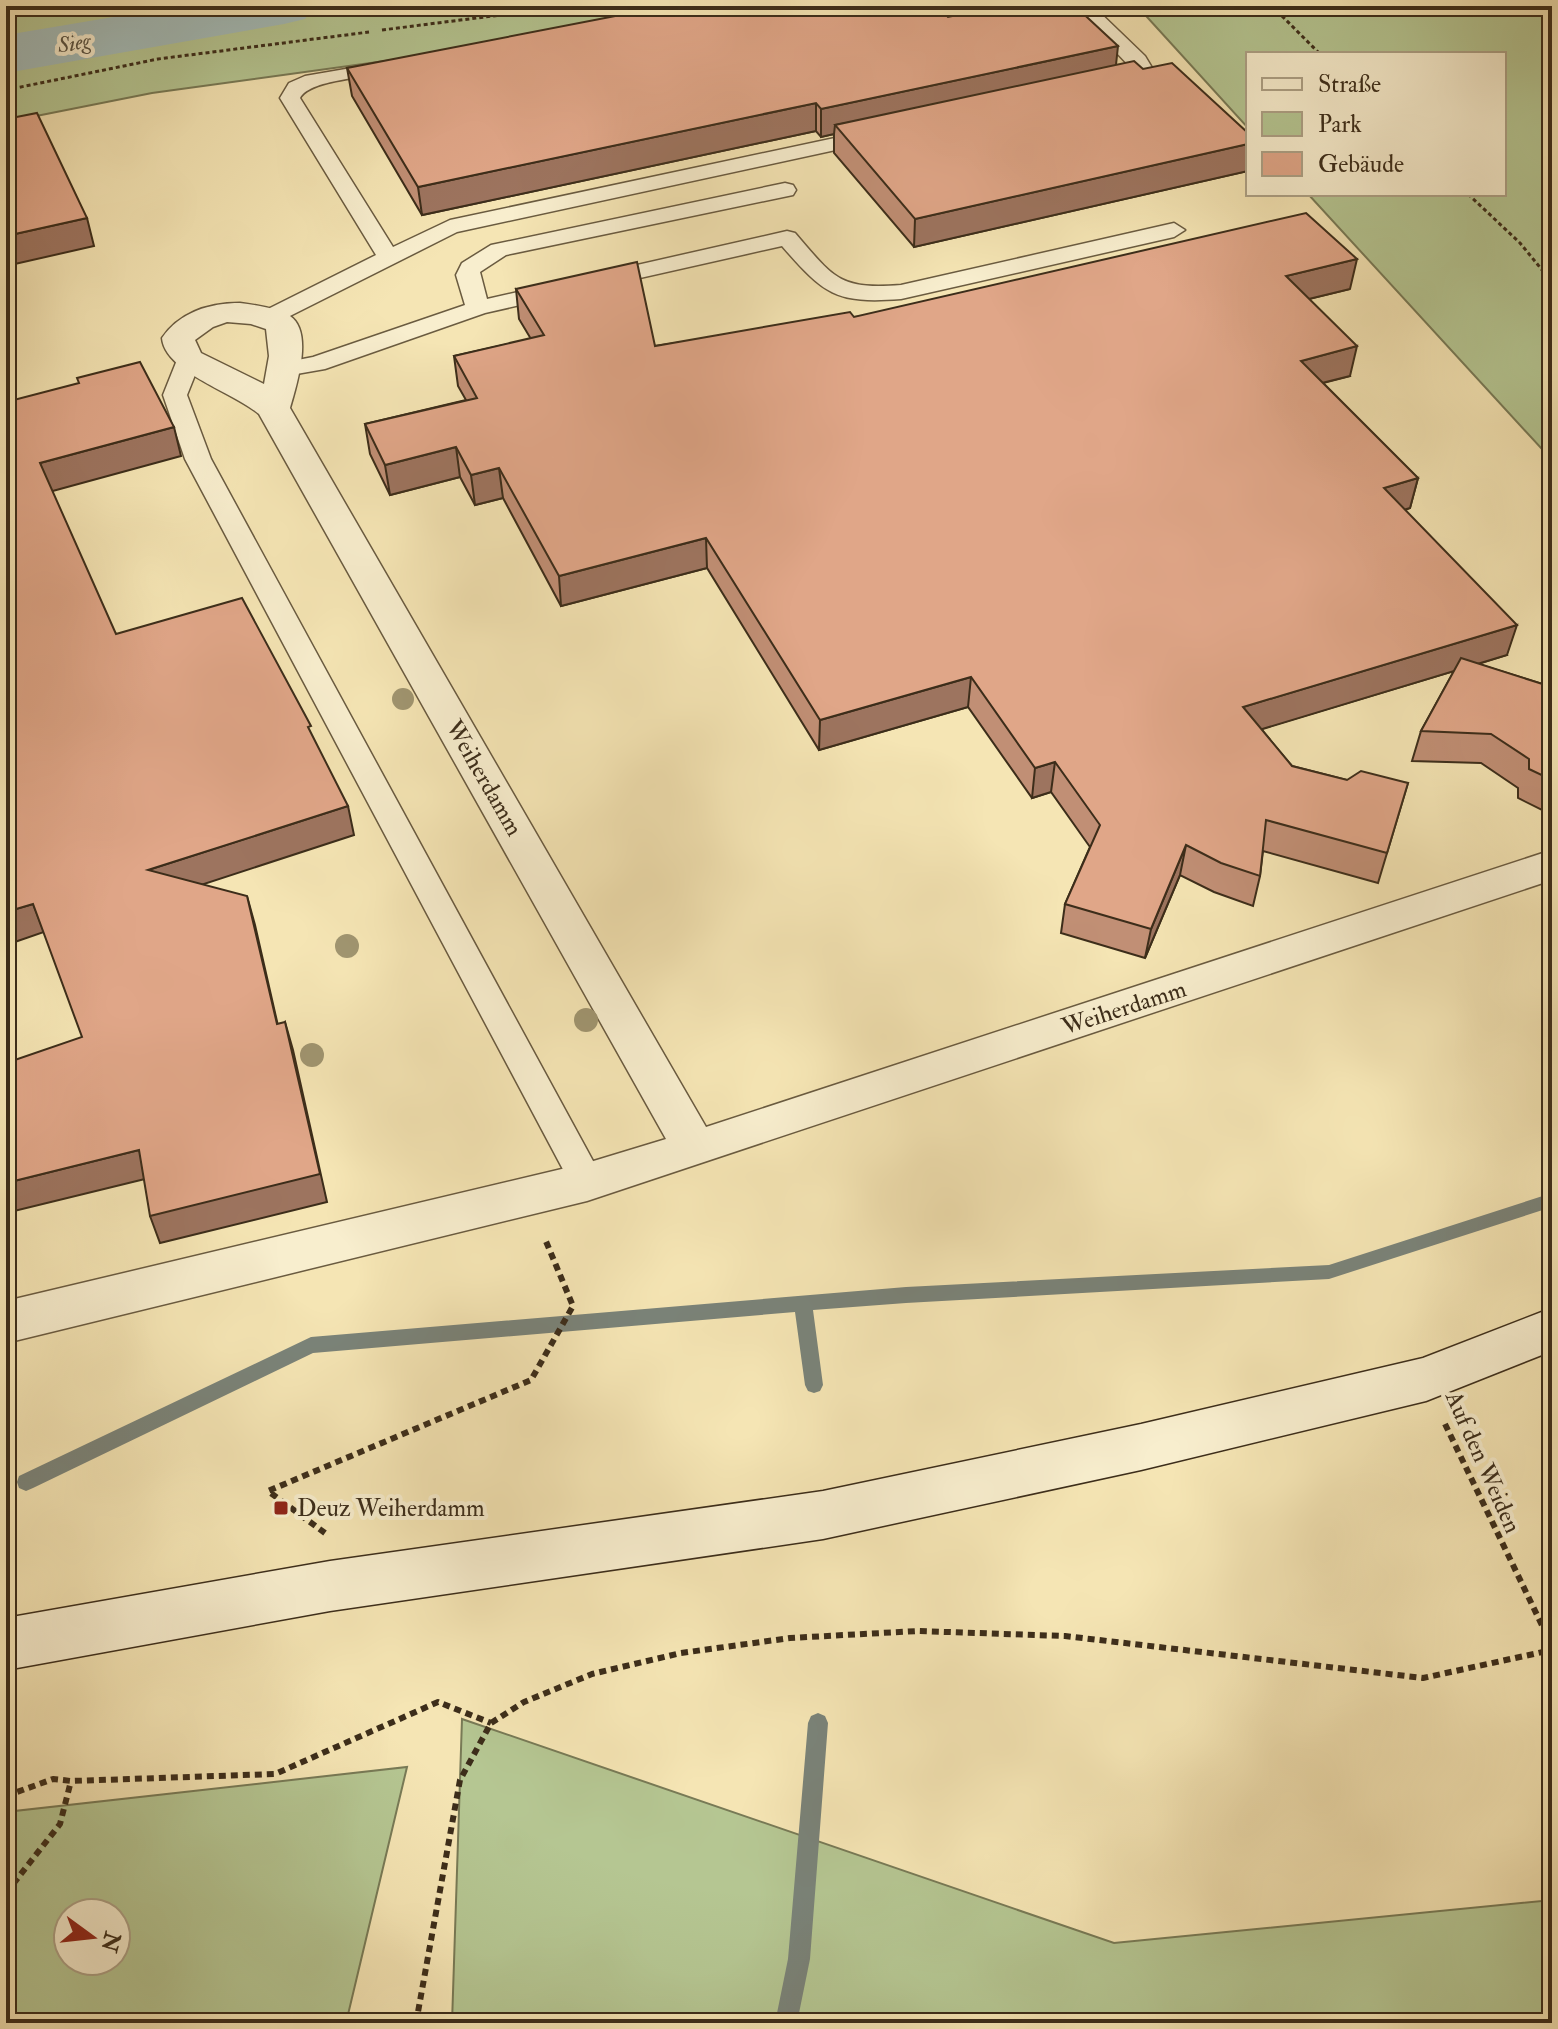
<svg xmlns="http://www.w3.org/2000/svg" width="1558" height="2029" font-family="'IM FELL Double Pica',serif">
<style>
.green{fill:#b5c692;stroke:#787a56;stroke-width:2;fill-rule:evenodd}
.lines{fill:none;stroke-linecap:round;stroke-linejoin:round}
.stream{fill:#7a8379;fill-rule:evenodd}
.river{fill:#a3bcb9;fill-rule:evenodd}
.service-casing{stroke:#6a5b40;stroke-width:3}
.minor-casing{stroke:#6a5b40;stroke-width:3}
.secondary-casing{stroke:#3c2d1a;stroke-width:3}
.path-far1{stroke:#3c2d1a;stroke-width:3;stroke-dasharray:4 3;stroke-linecap:butt}
.path{stroke:#3c2d1a;stroke-width:6;stroke-dasharray:7 5;stroke-linecap:butt}
.service{fill:#f8eece;fill-rule:evenodd}
.minor{fill:#f8eece;fill-rule:evenodd}
.secondary{fill:#f8eece;fill-rule:evenodd}
.tree{fill:#a09570}
.wall{fill:#c18f75;stroke:#3c2d1a;stroke-width:2}
.shaded-wall{fill:#9d745f;stroke:#3c2d1a;stroke-width:2}
.building{fill:#e0a688;stroke:#3c2d1a;stroke-width:2}
.poi-dot{fill:#8f2418;stroke:#f8eece;stroke-width:3}
.labels{text-anchor:middle;dominant-baseline:central;stroke-width:8;stroke-linejoin:round;paint-order:stroke}
.far-water-label{font-size:22px;font-style:italic;fill:#565142;stroke:#f8eece}
.street-label{font-size:24px;fill:#3c2d1a;stroke:#f8eece}
.poi-label{font-size:24px;fill:#3c2d1a;stroke:#f8eece;text-anchor:start}
</style>
<rect width="100%" height="100%" fill="#f5e5b4"/>
<filter id="stains"><feTurbulence type="fractalNoise" baseFrequency=".0025" numOctaves="4"/><feColorMatrix values="0 0 0 0 .2 0 0 0 0 .09 0 0 0 0 .02 0 0 0 .5 -.17"/></filter>
<radialGradient id="worn" r=".72"><stop offset=".6" stop-color="#630" stop-opacity="0"/><stop offset="1" stop-color="#630" stop-opacity=".3"/></radialGradient>
<path class="green" d="M6,6H785L152,93L6,122Z
M1137,6H1552V460L1308,194H1504V54H1248V128Z
M462,1719L1114,1943L1552,1900V2023H452Z
M407,1767L346,2023H6V1812ZM116,1913V1961H68V1913Z"/>
<g class="lines">
<path class="stream" d="M1552,1193V1207L1329,1279L906,1303L813,1310L823,1385L820,1391L814,1393L808,1391L805,1385L795,1312L313,1353L33,1488L26,1491L19,1488L17,1482L19,1476L311,1337L906,1287L1329,1265Z
M818,1713L825,1716L828,1723L810,1959L797,2023H775L788,1959L808,1723L811,1716Z"/>
<path class="river" d="M179,6H314L305,19L284,24L6,73V35Z"/>
<g class="service-casing">
<path id="service" d="M1072,6H1093L1145,56L1154,71L1148,81L1110,92L1103,90L1100,86L1103,82L1134,71Z
M392,61L402,67L399,71C376,77 311,78 300,98L393,247L450,220L877,129L888,135L877,141L457,232L276,323H260L256,318L260,313L376,255L280,98L289,83L305,76Z
M785,183L793,185L796,190L793,195L506,255L480,272L487,299L787,231L795,233C834,278 839,290 901,285L1174,223L1185,230L1174,237L901,299C835,304 824,294 782,246L485,313L325,369L285,376L277,374L273,369L277,364L313,357L465,305L456,275L462,263L491,245Z
M189,353L197,355L201,360L187,395L211,459L599,1172L604,1182L599,1192L587,1196L575,1192L185,459L163,395L177,360L181,355Z"/>
</g>
<g class="minor-casing">
<path id="minor" d="M240,303C256,305 276,308 290,316C314,332 296,387 290,408L706,1127L1552,850V880L587,1201L6,1343V1301L587,1163L666,1139L259,414C233,392 165,372 162,338C180,312 210,303 240,303ZM227,322L251,324L266,329L269,356L264,384L201,353L195,340L213,327Z"/>
</g>
<g class="secondary-casing">
<path id="secondary" d="M1552,1308V1351L1426,1401L1141,1470L823,1539L330,1611L6,1670V1618L330,1561L823,1491L1141,1424L1423,1358Z"/>
</g>
<path class="path-far1" d="M1272,6L1320,54
M382,30L572,6
M6,90L158,59L369,32
M1468,194L1520,243L1552,282"/>
<path class="path" d="M1445,1424L1552,1646
M325,1533L268,1491L531,1380L573,1306L545,1239
M6,1796L53,1779L71,1781L275,1774L438,1702L491,1723
M6,1893L60,1824L71,1781
M416,2023L460,1780L491,1723L524,1702L592,1674L681,1653L790,1638L918,1631L1065,1636L1423,1678L1552,1650"/>
<use href="#service" class="service"/>
<use href="#minor" class="minor"/>
<use href="#secondary" class="secondary"/>
</g>
<g class="tree">
<circle cx="403" cy="699" r="11"/>
<circle cx="347" cy="946" r="12"/>
<circle cx="586" cy="1020" r="12"/>
<circle cx="312" cy="1055" r="12"/>
</g>
<path class="wall" d="M948,17L1116,65L1143,69L1248,133V171L914,247L834,153V134L821,137L816,131L422,215L352,96L347,68Z
M516,289L655,346L854,317L1350,289L1309,299L1350,376L1323,383L1418,478L1410,508L1405,510L1507,655L1478,664L1552,687V810L1546,812L1518,798V788L1481,763L1412,761L1421,731L1454,671L1261,729L1292,766L1347,780L1408,783L1378,883L1263,851L1260,876L1253,906L1214,892L1180,875L1145,958L1061,933L1065,904L1090,847L1051,792L1032,798L968,707L819,750L707,568L561,606L503,498L475,505L460,477L390,495L370,454L365,424L466,400L458,386L454,356L531,339L519,319Z"/>
<path class="shaded-wall" d="M1118,46L1115,74L835,125L834,134L821,137V109Z
M816,103V131L422,215L418,187Z
M1248,144V171L914,247L915,219Z
M87,218L94,246L6,266V236Z
M1357,259L1350,289L1280,306L1286,276Z
M1357,346L1350,376L1294,390L1301,361Z
M174,427L181,456L49,492L40,463Z
M456,447L460,477L390,495L385,465Z
M499,468L503,498L475,505L471,475Z
M1418,478L1410,508L1376,518L1384,488Z
M706,538L707,568L561,606L559,576Z
M1517,625L1507,655L1236,737L1243,707Z
M971,677L968,707L819,750L820,720Z
M1055,762L1051,792L1032,798L1035,768Z
M1552,795V810L1546,812Z
M348,806L354,835L158,899L148,870Z
M1186,845L1180,875L1145,958L1151,929Z
M247,896L255,925L284,1052L277,1024Z
M33,904L44,932L6,945V912Z
M285,1022L293,1050L327,1202L160,1243L150,1216Z
M139,1150L149,1178L6,1213V1183Z"/>
<path class="building" d="M667,6H938L948,17L1001,6H1075L1118,46L821,109L816,103L418,187L347,68Z
M1134,61L1143,69L1172,63L1248,133V144L915,219L835,125Z
M37,113L87,218L6,236V119Z
M1306,213L1357,259L1286,276L1357,346L1301,361L1418,478L1384,488L1517,625L1243,707L1292,766L1347,780L1361,771L1408,783L1387,853L1266,820L1260,876L1221,863L1186,845L1151,929L1065,904L1100,825L1055,762L1035,768L971,677L820,720L706,538L559,576L499,468L471,475L456,447L385,465L365,424L477,398L454,356L544,335L516,289L637,262L655,346L850,312L854,317Z
M140,362L174,427L40,463L116,634L242,598L311,726L308,727L348,806L148,870L247,896L277,1024L285,1022L320,1174L150,1216L139,1150L6,1183V1063L82,1037L33,904L6,912V402L79,383L77,378Z
M1461,658L1552,687V780L1529,769V759L1491,734L1421,731Z"/>
<rect class="poi-dot" x="273" y="1500" width="16" height="16" rx="4"/>
<g class="labels">
<g class="far-water-label">
<text transform="translate(74 43) rotate(-10)">Sieg</text>
</g>
<g class="street-label">
<text transform="translate(484 778) rotate(60)">Weiherdamm</text>
<text transform="translate(1124 1008) rotate(-18)">Weiherdamm</text>
<text transform="translate(1483 1462) rotate(66)">Auf den Weiden</text>
</g>
<g class="poi-label">
<text x="297" y="1508">Deuz Weiherdamm</text>
</g>
</g>
<rect width="1558" height="2029" fill="none" stroke="#f5e5b4" stroke-width="32"/>
<rect x="8" y="8" width="1542" height="2013" fill="none" stroke="#3c2d1a" stroke-width="4"/>
<rect x="16" y="16" width="1526" height="1997" fill="none" stroke="#3c2d1a" stroke-width="2"/>
<rect x="1246" y="52" width="260" height="144" fill="#f8eece" stroke="#ada186" stroke-width="2"/>
<rect x="1262" y="78" width="40" height="12" fill="#f8eece" stroke="#ada186" stroke-width="2"/>
<text x="1318" y="92" font-size="24" fill="#3c2d1a">Straße</text>
<rect x="1262" y="112" width="40" height="24" fill="#b5c692" stroke="#ada186" stroke-width="2"/>
<text x="1318" y="132" font-size="24" fill="#3c2d1a">Park</text>
<rect x="1262" y="152" width="40" height="24" fill="#e0a688" stroke="#ada186" stroke-width="2"/>
<text x="1318" y="172" font-size="24" fill="#3c2d1a">Gebäude</text>
<g transform="translate(92 1937) rotate(105)"><circle r="38" fill="#f8eece" stroke="#ada186" stroke-width="2"/>
<path d="M0-6L14 30L0 20L-14 30Z" fill="#8f2418"/>
<text y="-12" font-size="22" font-weight="bold" text-anchor="middle" fill="#3c2d1a">N</text>
</g>
<rect width="100%" height="100%" filter="url(#stains)"/>
<rect width="100%" height="100%" fill="url(#worn)"/>
</svg>
